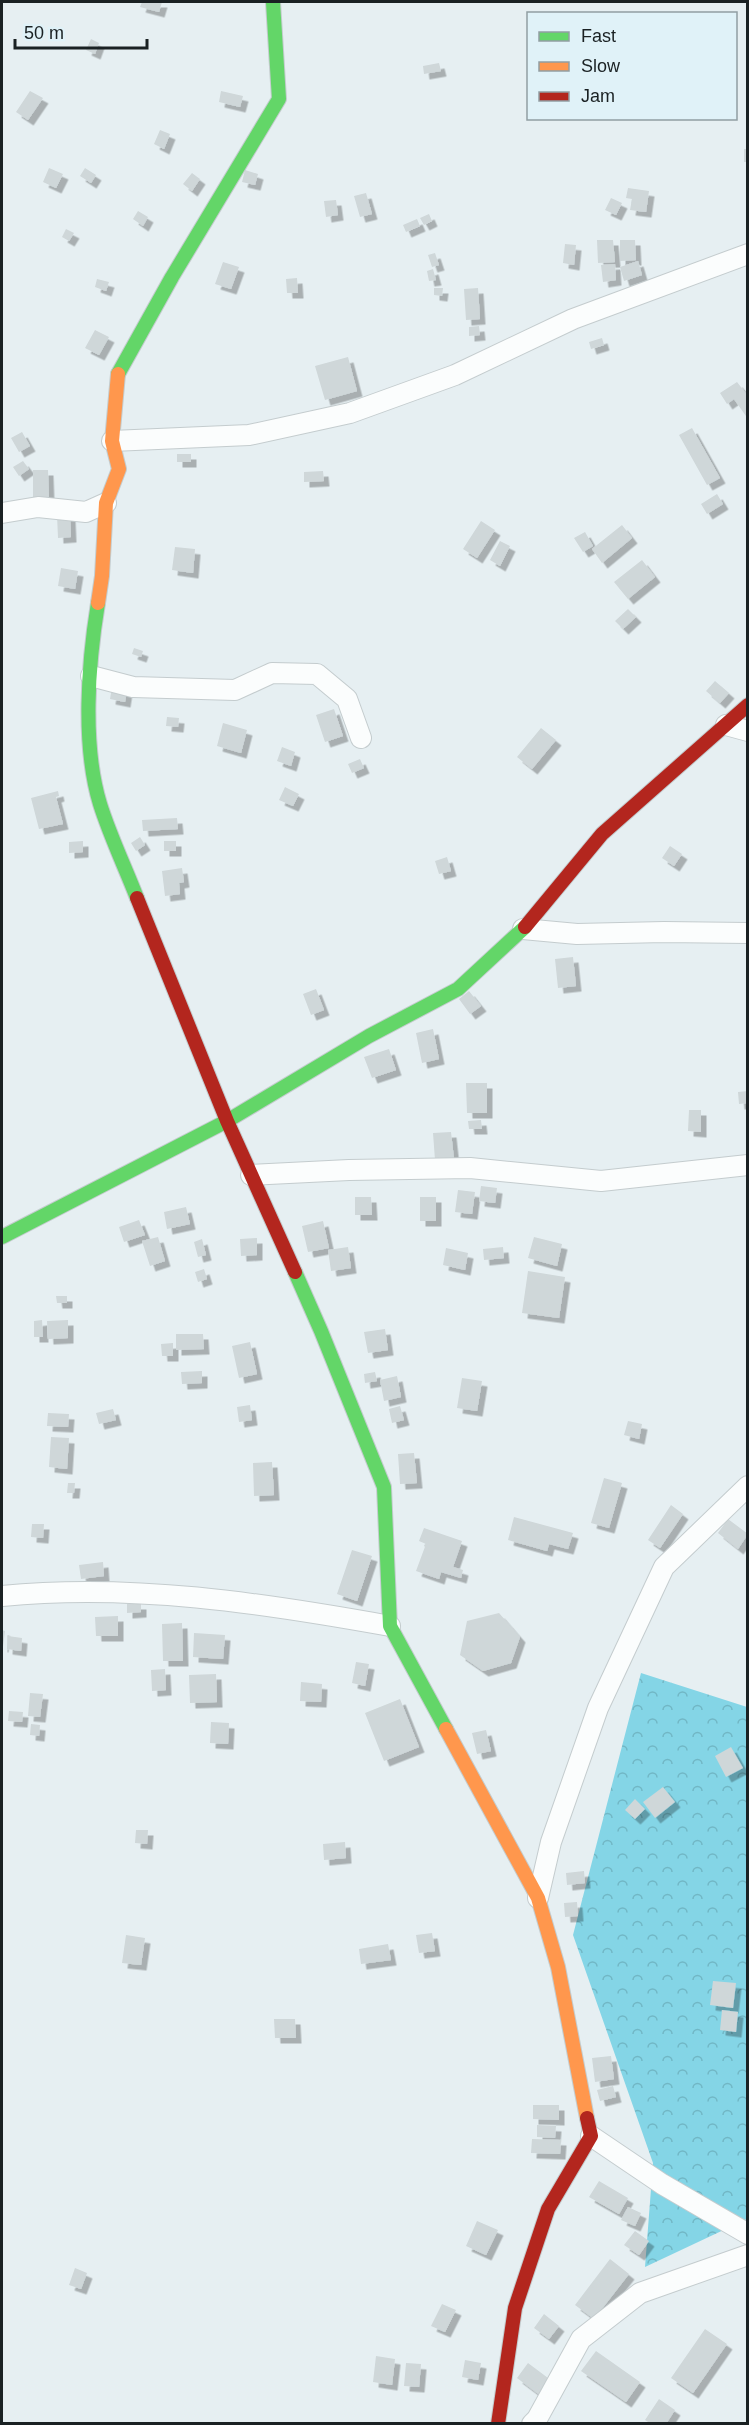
<svg xmlns="http://www.w3.org/2000/svg" width="749" height="2425" font-family="Helvetica,sans-serif">
<style>
.forest{fill:url(#forest-crowns)}
.building{fill:#cfd7d9;filter:url(#shadow)}
.lines{fill:none;stroke-linecap:round;stroke-linejoin:round}
.street-casing{stroke:#c4ccce;stroke-width:22}
.fast-casing{stroke:#c4ccce;stroke-width:16}
.slow-casing{stroke:#c4ccce;stroke-width:16}
.jam-casing{stroke:#c4ccce;stroke-width:16}
.street{stroke:#fbfdfd;stroke-width:20}
.fast{stroke:#63d668;stroke-width:14}
.slow{stroke:#ff974d;stroke-width:14}
.jam{stroke:#b3261e;stroke-width:14}
</style>
<defs>
<pattern id="forest-crowns" width="20" height="18" patternUnits="userSpaceOnUse" patternTransform="scale(1.5)"><rect width="20" height="18" fill="#84d5e6"/><path d="M2 6a3 3 0 1 1 6 0M12 15a3 3 0 1 1 6 0" fill="none" stroke="#71b7c5"/></pattern>
<filter id="shadow"><feDropShadow dx="5.5" dy="5.5" stdDeviation="0" flood-color="#0004"/></filter>
</defs>
<rect width="100%" height="100%" fill="#e6eff2"/>
<path class="forest" d="M641,1673L747,1707V2219L645,2267L653,2163L573,1935Z"/>
<path class="building" d="M142,2H162L159,12L140,7Z
M91,39L99,43L95,54L86,50Z
M439,63L441,71L424,74L423,66Z
M30,91L43,98L28,120L16,112Z
M221,91L243,96L240,107L219,102Z
M160,130L170,134L164,149L154,144Z
M744,149H748V162H744Z
M49,168L63,174L56,188L43,182Z
M85,168L96,175L91,183L80,176Z
M245,170L258,174L255,185L242,182Z
M192,173L200,179L192,191L183,184Z
M628,188L649,191L646,212L630,210L632,199L626,198Z
M366,193L372,214L360,217L354,196Z
M611,198L622,203L616,215L605,210Z
M336,200L338,215L326,217L324,201Z
M138,211L148,217L143,226L133,219Z
M429,214L432,221L424,225L420,218Z
M417,219L420,226L406,232L403,225Z
M66,229L74,233L69,241L62,237Z
M597,240H613L615,262L598,263Z
M620,240H635L636,260L620,261Z
M565,244L576,245L574,265L563,263Z
M435,253L439,265L432,267L428,255Z
M638,261L642,275L624,281L620,267Z
M223,262L239,267L231,289L215,284Z
M615,264L616,280L603,282L601,265Z
M433,269L436,280L429,281L427,271Z
M297,278L298,293H287L286,279Z
M97,279L109,282L106,291L95,287Z
M434,288H443L442,296L434,295Z
M478,288L480,319L466,320L464,289Z
M479,326L480,335L469,336V327Z
M95,330L109,337L99,355L85,348Z
M602,338L604,345L591,349L589,342Z
M348,357L357,391L325,400L315,366Z
M737,382L748,396V419L734,399L727,404L720,393Z
M692,428L720,478L707,485L679,435Z
M22,432L30,446L19,452L11,438Z
M177,454H191V462H177Z
M23,461L29,469L19,476L13,467Z
M33,470H48L49,497H33Z
M323,471L324,481L304,482V472Z
M717,494L723,504L707,514L701,504Z
M70,514L71,537L58,538L57,515Z
M481,521L495,530L477,558L463,549Z
M622,525L632,538L602,563L592,549Z
M585,532L593,546L583,552L574,538Z
M500,541L510,546L500,566L490,560Z
M175,547L195,549L193,573L172,570Z
M642,560L655,577L628,599L614,582Z
M61,568L78,571L75,589L58,586Z
M628,609L636,617L623,629L615,621Z
M134,648L143,651L141,657L132,654Z
M113,681L128,683L125,702L110,699Z
M715,681L729,693L720,703L706,691Z
M334,709L343,736L325,742L316,715Z
M167,717L179,718L178,727L166,726Z
M223,723L247,730L241,753L217,746Z
M541,728L556,740L532,769L517,757Z
M282,747L295,752L291,766L277,761Z
M360,759L364,768L352,773L348,764Z
M285,787L299,794L293,806L279,800Z
M58,791L59,796L56,797L63,824L39,829L31,798Z
M177,818L178,829L143,831L142,820Z
M140,837L145,845L136,851L131,843Z
M83,841V852L69,853V842Z
M164,841H176V851H164Z
M670,846L682,854L674,866L662,858Z
M447,857L451,871L439,874L435,861Z
M182,868L184,882L179,883L180,894L165,896L162,871Z
M573,957L576,986L558,988L555,959Z
M316,989L324,1010L311,1015L303,994Z
M469,991L481,1006L470,1014L459,999Z
M433,1029L439,1059L422,1063L416,1033Z
M389,1049L396,1070L372,1078L364,1057Z
M466,1083H487V1113H467Z
M748,1091V1103L739,1104L738,1092Z
M689,1110H701V1132L688,1131Z
M481,1120L482,1129H469L468,1121Z
M451,1132L454,1159L435,1160L433,1133Z
M481,1186L497,1188L495,1203L479,1201Z
M458,1190L475,1192L472,1214L455,1212Z
M355,1197H371L372,1215H355Z
M420,1197H436V1221H420Z
M186,1207L190,1224L167,1229L164,1212Z
M139,1220L145,1235L124,1242L119,1227Z
M323,1221L329,1248L308,1252L302,1226Z
M158,1237L165,1261L150,1266L142,1241Z
M534,1237L562,1244L557,1266L528,1258Z
M257,1238V1255L241,1256L240,1239Z
M202,1239L206,1255L198,1257L194,1242Z
M348,1247L351,1268L331,1271L328,1250Z
M503,1247L504,1258L484,1260L483,1249Z
M446,1248L468,1253L465,1270L443,1265Z
M204,1269L207,1279L198,1282L195,1272Z
M528,1271L565,1277L559,1318L522,1313Z
M56,1296H67V1303H57Z
M42,1320L43,1337H34V1321Z
M68,1320V1338L48,1339L47,1321Z
M385,1329L388,1350L368,1353L364,1332Z
M176,1334H203L204,1349L176,1350Z
M250,1342L257,1374L239,1378L232,1346Z
M173,1343V1356H162L161,1344Z
M202,1371V1383L182,1384L181,1372Z
M375,1372L377,1381L365,1383L364,1374Z
M397,1376L401,1397L384,1401L380,1380Z
M462,1378L482,1381L477,1411L457,1408Z
M250,1405L252,1420L239,1422L237,1407Z
M400,1406L404,1420L392,1423L389,1409Z
M113,1409L116,1420L99,1424L96,1413Z
M48,1413L69,1414L68,1427L47,1426Z
M628,1421L642,1424L639,1439L624,1435Z
M51,1437L69,1438L67,1469L49,1467Z
M414,1453L417,1483L400,1484L398,1454Z
M272,1462L274,1495L254,1496L253,1463Z
M604,1478L622,1483L609,1528L591,1523Z
M68,1483H75L74,1493H67Z
M671,1505L683,1514L660,1548L648,1540Z
M514,1517L573,1533L568,1549L549,1544L547,1551L508,1540Z
M728,1519L748,1534L738,1549L718,1533Z
M32,1524H44L43,1538L31,1537Z
M424,1528L462,1541L453,1567L463,1570L461,1578L441,1572L439,1579L416,1571L426,1544L419,1541Z
M352,1550L372,1556L357,1601L337,1594Z
M103,1562L104,1576L81,1579L79,1565Z
M127,1604H141V1612L127,1613Z
M499,1613L520,1637L511,1663L483,1671L460,1655L467,1621Z
M118,1616V1636H96L95,1617Z
M182,1623L183,1661H163L162,1624Z
M2,1630L5,1631L3,1647H2Z
M194,1633L225,1635L223,1659L193,1657Z
M8,1636L22,1638L21,1651L7,1649Z
M356,1662L369,1664L365,1686L352,1683Z
M165,1669L166,1690L152,1691L151,1670Z
M216,1674L217,1702L190,1703L189,1675Z
M301,1682L322,1684L321,1702L300,1701Z
M30,1693L43,1694L40,1717L28,1716Z
M400,1699L419,1747L384,1761L365,1713Z
M9,1711L23,1712L22,1722L8,1721Z
M211,1722L229,1723L228,1744L210,1743Z
M31,1724L40,1725L39,1736L30,1735Z
M486,1730L491,1751L477,1754L472,1733Z
M731,1747L743,1768L726,1777L715,1756Z
M663,1787L675,1802L655,1818L643,1802Z
M635,1799L645,1809L635,1819L625,1810Z
M136,1830H148L147,1844L135,1843Z
M345,1842L346,1858L324,1860L323,1844Z
M584,1871L585,1883L567,1885L566,1873Z
M577,1902L578,1916L565,1917L564,1903Z
M432,1933L435,1951L419,1953L416,1935Z
M126,1935L145,1938L141,1965L122,1963Z
M388,1944L391,1960L361,1964L359,1949Z
M713,1981L736,1983L733,2008L710,2005Z
M722,2010L738,2012L736,2032L720,2030Z
M274,2019H295L296,2038H275Z
M611,2056L614,2079L595,2082L592,2058Z
M613,2086L616,2097L600,2101L597,2090Z
M533,2105H559V2120L533,2119Z
M537,2125L556,2126L555,2138L537,2137Z
M532,2139L561,2140L560,2154L531,2153Z
M599,2181L628,2198L619,2214L589,2197Z
M628,2207L641,2213L635,2226L621,2220Z
M477,2221L498,2230L486,2255L466,2246Z
M635,2231L649,2241L639,2255L624,2245Z
M610,2259L629,2274L594,2319L575,2305Z
M75,2268L87,2273L81,2289L69,2285Z
M442,2304L456,2310L445,2332L431,2326Z
M544,2314L559,2326L549,2339L534,2328Z
M705,2329L727,2344L693,2393L671,2378Z
M596,2351L640,2382L626,2402L581,2371Z
M376,2356L395,2359L392,2385L373,2382Z
M465,2360L481,2363L478,2380L462,2377Z
M406,2363L421,2364L419,2387L404,2386Z
M528,2363L552,2381L541,2396L517,2378Z
M659,2399L675,2410L666,2424H651L645,2420Z"/>
<g class="lines">
<g class="street-casing">
<path id="street" d="M112,441L249,435L350,413L455,375L573,319L748,254
M2,513L38,507L86,512L106,503
M91,676L133,687L235,690L272,673L317,674L347,699L361,738
M726,725L748,731
M523,929L577,934L664,932L748,933
M251,1175L349,1170L470,1168L601,1181L748,1165
M2,1596C132,1583 262,1603 390,1626
M538,1898L551,1842L598,1708L664,1567L748,1486
M591,2136L662,2184L748,2234
M532,2424L537,2419L581,2339L640,2293L748,2255"/>
</g>
<g class="fast-casing">
<path id="fast" d="M118,374L172,277L279,99L273,2
M98,603C88,664 82,745 100,804C110,836 125,867 137,898
M2,1237L227,1121L369,1036L458,989L525,927
M295,1272L321,1331L384,1487L390,1626L446,1729"/>
</g>
<g class="slow-casing">
<path id="slow" d="M98,603L102,576L106,503L119,469L112,441L118,374
M446,1729L538,1898L558,1967L587,2118"/>
</g>
<g class="jam-casing">
<path id="jam" d="M137,898L227,1121L295,1272
M525,927L602,834L748,705
M498,2424L515,2308L548,2209L591,2136L587,2118"/>
</g>
<use href="#street" class="street"/>
<use href="#fast" class="fast"/>
<use href="#slow" class="slow"/>
<use href="#jam" class="jam"/>
</g>
<rect width="749" height="2425" fill="none" stroke="#1a2123" stroke-width="6"/>
<rect x="527" y="12" width="210" height="108" fill="#e0f2f8" stroke="#919ea3" stroke-width="1.5"/>
<rect x="539" y="32" width="30" height="9" fill="#63d668" stroke="#919ea3" stroke-width="1.5"/>
<text x="581" y="42" font-size="18" fill="#1a2123">Fast</text>
<rect x="539" y="62" width="30" height="9" fill="#ff974d" stroke="#919ea3" stroke-width="1.5"/>
<text x="581" y="72" font-size="18" fill="#1a2123">Slow</text>
<rect x="539" y="92" width="30" height="9" fill="#b3261e" stroke="#919ea3" stroke-width="1.5"/>
<text x="581" y="102" font-size="18" fill="#1a2123">Jam</text>
<path d="M15 39v9h132v-9" fill="none" stroke="#1a2123" stroke-width="3"/>
<text x="24" y="39" font-size="18" fill="#1a2123" stroke="#e0f2f8" stroke-width="4.5" paint-order="stroke">50 m</text>
</svg>
